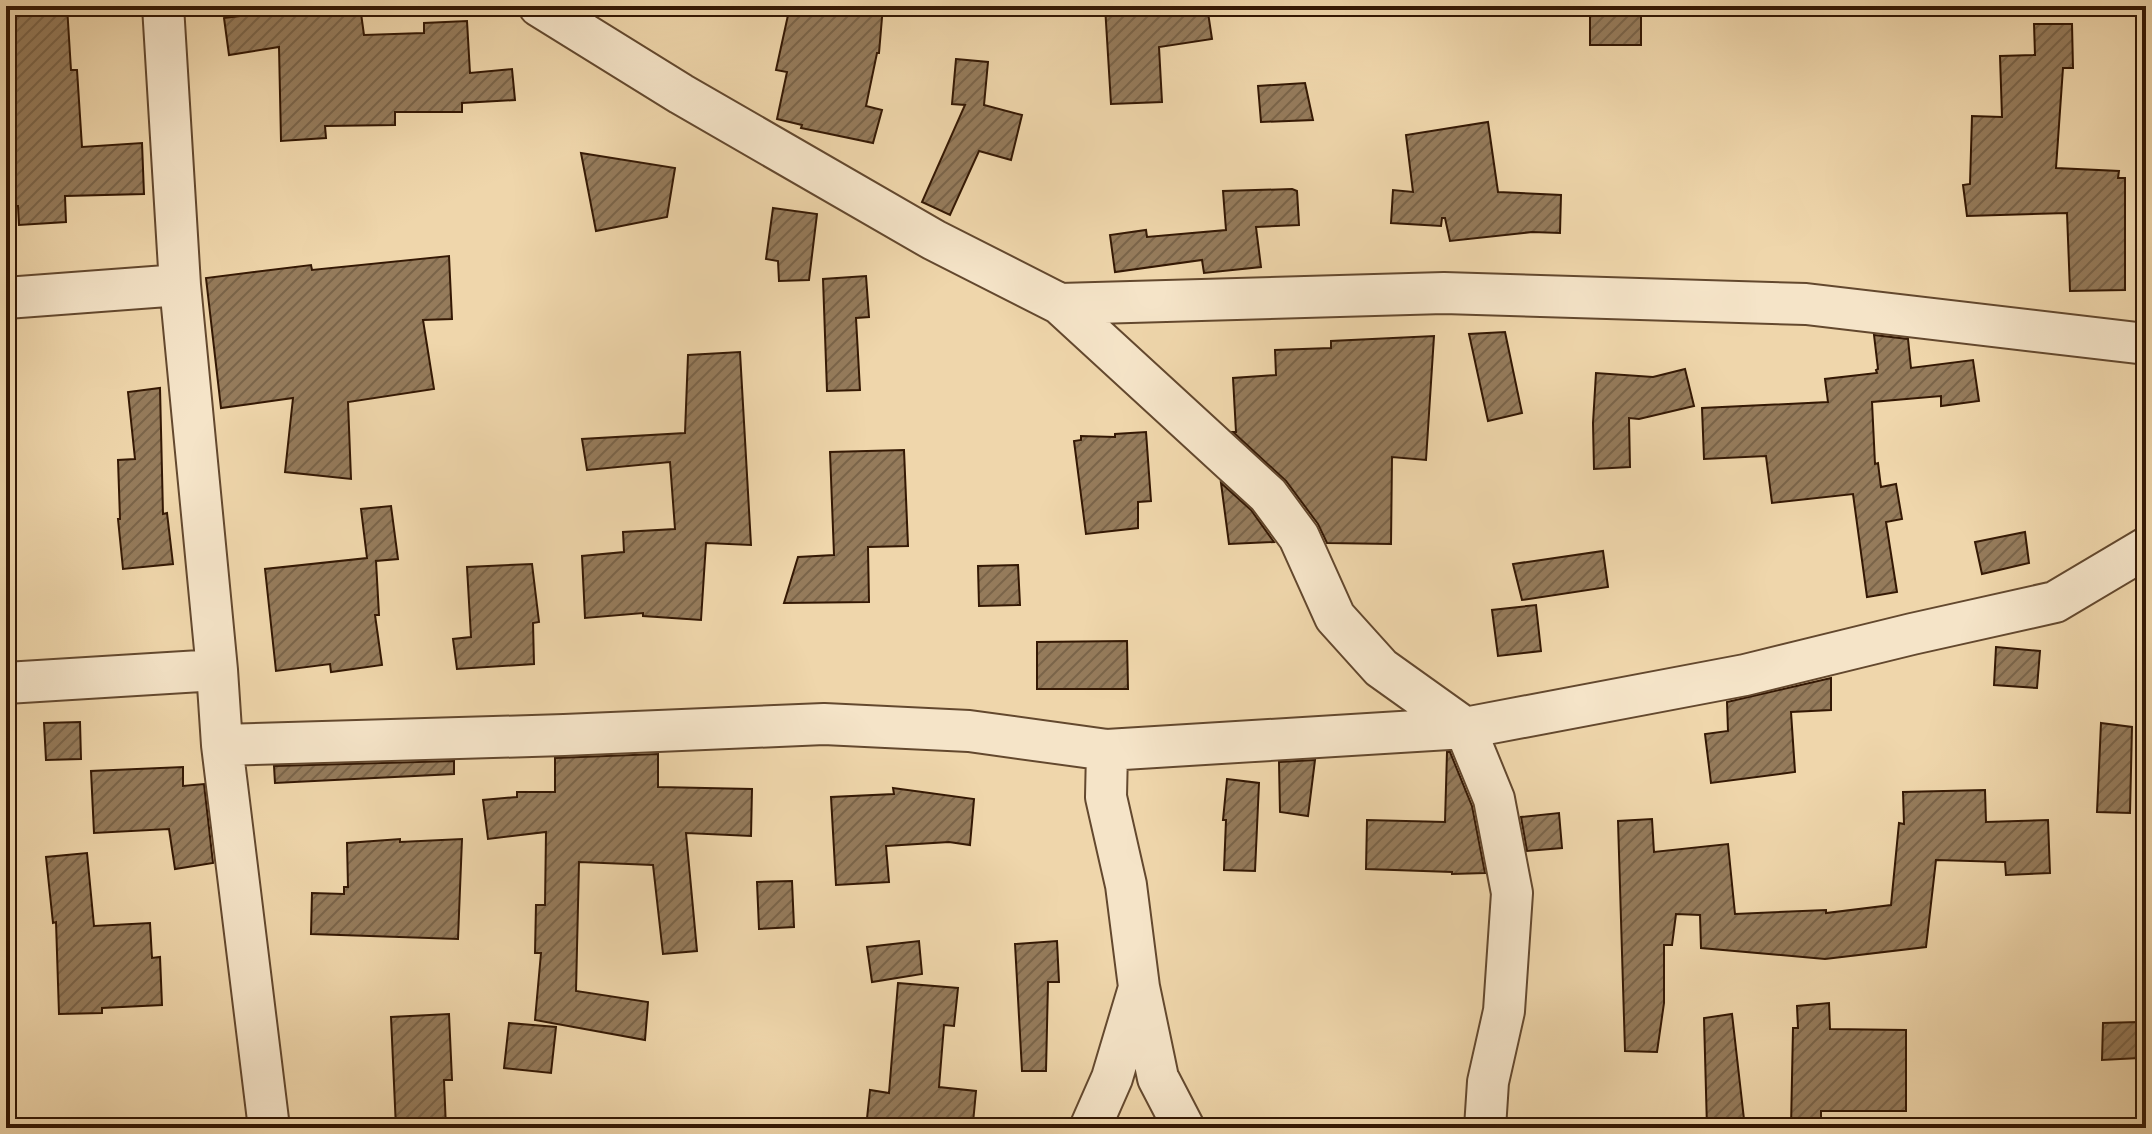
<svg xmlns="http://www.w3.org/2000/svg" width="2152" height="1134" font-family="'Old Standard TT',serif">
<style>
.building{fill:url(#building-hatch);stroke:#341804;stroke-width:2}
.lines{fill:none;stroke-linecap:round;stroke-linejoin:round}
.minor-casing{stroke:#63482e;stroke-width:44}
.minor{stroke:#f5e4c8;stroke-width:40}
</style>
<defs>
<pattern id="building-hatch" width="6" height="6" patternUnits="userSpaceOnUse" patternTransform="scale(2)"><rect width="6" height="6" fill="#957b5b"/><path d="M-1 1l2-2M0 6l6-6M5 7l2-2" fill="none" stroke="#7a6449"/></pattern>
</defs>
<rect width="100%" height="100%" fill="#efd6ab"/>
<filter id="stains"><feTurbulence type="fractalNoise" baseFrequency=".0025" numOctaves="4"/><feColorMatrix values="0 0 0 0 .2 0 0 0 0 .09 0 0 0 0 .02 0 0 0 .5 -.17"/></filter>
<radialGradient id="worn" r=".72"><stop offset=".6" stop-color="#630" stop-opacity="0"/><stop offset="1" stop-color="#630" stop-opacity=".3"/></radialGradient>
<path class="building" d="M6,6H67L71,70H77L82,147L142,143L144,194L65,196L66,222L19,225L18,206H6V168L11,169L6,75Z
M321,6H360L364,35L424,33V23L467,21L470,73L512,69L515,100L462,103V112H395V125L325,126L326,138L281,141L279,47L229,55L224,18Z
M790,6H883L879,53H877L866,106L882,110L873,143L801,128L802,125L777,119L787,72L776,70Z
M1105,6H1207L1212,39L1159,47L1162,102L1111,104Z
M1590,8H1641V45H1590Z
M2034,24H2072L2073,68H2063L2056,168L2119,171L2118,178H2125V290L2070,291L2067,213L1967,216L1963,185L1970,184L1972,116L2002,117L2000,56L2035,55Z
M956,59L988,62L984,105L1022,115L1011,160L979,151L950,215L922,202L965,105L952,104Z
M1305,83L1313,120L1261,122L1258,86Z
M1488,122L1498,192L1561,195L1560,233L1532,232L1450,241L1445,218H1442L1441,226L1391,223L1393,190L1413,192L1406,135Z
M581,153L675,168L667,217L596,231Z
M1292,189L1297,191L1299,225L1256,227L1261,267L1204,273L1202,260L1115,272L1110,235L1146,230L1147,237L1226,230L1223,191Z
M773,208L817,214L809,280L779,281L778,261L766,259Z
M449,256L452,319L423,320L434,389L348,402L351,479L285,472L293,398L221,408L206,278L311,265L312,270Z
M866,276L869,317L856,318L860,390L827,391L823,279Z
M1505,332L1522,413L1488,421L1469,334Z
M1874,335L1908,339L1911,368L1973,360L1979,401L1941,406V396L1872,402L1875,464L1878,463L1881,487L1896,484L1902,519L1886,522L1897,592L1867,597L1853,494L1772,503L1766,456L1704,459L1702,408L1828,402L1825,379L1877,373L1876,370L1878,369Z
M1434,336L1426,460L1392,457L1391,544L1327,543L1318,524L1286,481L1233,432H1236L1233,378L1276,375L1275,350L1331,348V341Z
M740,352L751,545L706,543L701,620L643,616V613L585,618L582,556L624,552L623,532L675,529L670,462L587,470L582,439L685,433L688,355Z
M1685,369L1694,406L1639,419L1629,418L1630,467L1594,469L1593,423L1596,373L1653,377Z
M160,388L163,514L167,513L173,564L123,569L118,519H120L118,460L135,459L128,392Z
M1146,432L1151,501L1138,502V528L1086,534L1074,441L1081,440V436L1115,437V434Z
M904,450L908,546L868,547L869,602L784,603L798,557L834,555L830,452Z
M1221,483L1251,510L1274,542L1229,544Z
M391,506L398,559L376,561L379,615H375L382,665L331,672L330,664L276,671L265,569L367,558L361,509Z
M2025,532L2029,563L1982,574L1975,542Z
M1603,551L1608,587L1522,600L1513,564Z
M532,564L539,622L533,623L534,664L457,669L453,639L471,637L467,567Z
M1018,565L1020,605L979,606L978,566Z
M1536,605L1541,651L1498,656L1492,610Z
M1127,641L1128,689H1037V642Z
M1996,647L2040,651L2037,688L1994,685Z
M1831,678V710L1791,712L1795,772L1711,783L1705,734L1728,731L1727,702Z
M80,722L81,759L46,760L44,723Z
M2101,723L2132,727L2130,813L2097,812Z
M1447,752H1450L1472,806L1485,873L1452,874V872L1366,869L1367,820L1445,822Z
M658,754V787L752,789L751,836L686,833L697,951L663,954L653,865L579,862L576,991L648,1002L645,1040L535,1020L541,953H535L536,905H545L546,832L488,839L483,800L517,797V792H555V758Z
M1315,760L1308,816L1280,812L1279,762Z
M454,761V774L275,783L274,766Z
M183,767V786L204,784L213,863L175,869L169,829L94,833L91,771Z
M1227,779L1259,783L1255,871L1224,870L1226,820H1223Z
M893,788L974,799L970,845L949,842L886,846L889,882L836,885L831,797L894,794Z
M1985,790L1986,822L2048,820L2050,873L2006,875L2005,862L1936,860L1926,947L1825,959L1701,948L1700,915L1676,914L1672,945H1664V1003L1657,1052L1625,1051L1618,821L1652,819L1654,852L1728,844L1735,914L1826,910V913L1891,905L1899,823L1904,824L1903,792Z
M1559,813L1562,848L1527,851L1521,817Z
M400,839V842L462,839L458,939L311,934L312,893L344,894V887H348L347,843Z
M87,853L94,926L150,923L152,958L160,957L162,1005L102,1008V1013L59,1014L56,922L53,923L46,857Z
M792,881L794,927L759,929L757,882Z
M919,941L922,974L872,982L867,947Z
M1057,941L1059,982H1048L1046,1071H1022L1015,944Z
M898,983L958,988L954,1026L944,1025L939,1087L976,1091L973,1123L968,1122V1128H866L870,1090L889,1093Z
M1829,1003L1830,1029L1906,1030V1111H1821V1128H1791L1793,1028H1798L1797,1006Z
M449,1014L452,1080H444L446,1128H396L391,1017Z
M1732,1014L1745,1128H1707L1704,1018Z
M2137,1022L2139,1058L2102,1060L2103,1023Z
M509,1023L556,1027L551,1073L504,1068Z"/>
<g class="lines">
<g class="minor-casing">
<path id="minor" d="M163,6L180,285L217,670L222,745L269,1128
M539,6L681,94L934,240L1060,304L1268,495L1299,537L1335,617L1381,668L1465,728L1494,799L1512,893L1504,1011L1488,1082L1485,1128
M6,298L180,285
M1060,304L1444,293L1806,304L2146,344
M6,683L217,670
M222,745L564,735L824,724L969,731L1107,750L1465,728L1745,675L1912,634L2055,602L2146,548
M1107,750L1106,797L1126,885L1139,987L1158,1078L1184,1128
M1090,1128L1112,1078L1138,991"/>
</g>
<use href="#minor" class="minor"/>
</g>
<rect width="2152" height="1134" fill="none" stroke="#efd6ab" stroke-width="32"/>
<rect x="8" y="8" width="2136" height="1118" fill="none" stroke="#341804" stroke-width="4"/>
<rect x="16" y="16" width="2120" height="1102" fill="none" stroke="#341804" stroke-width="2"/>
<rect width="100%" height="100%" filter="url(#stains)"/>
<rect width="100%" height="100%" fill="url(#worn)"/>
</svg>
